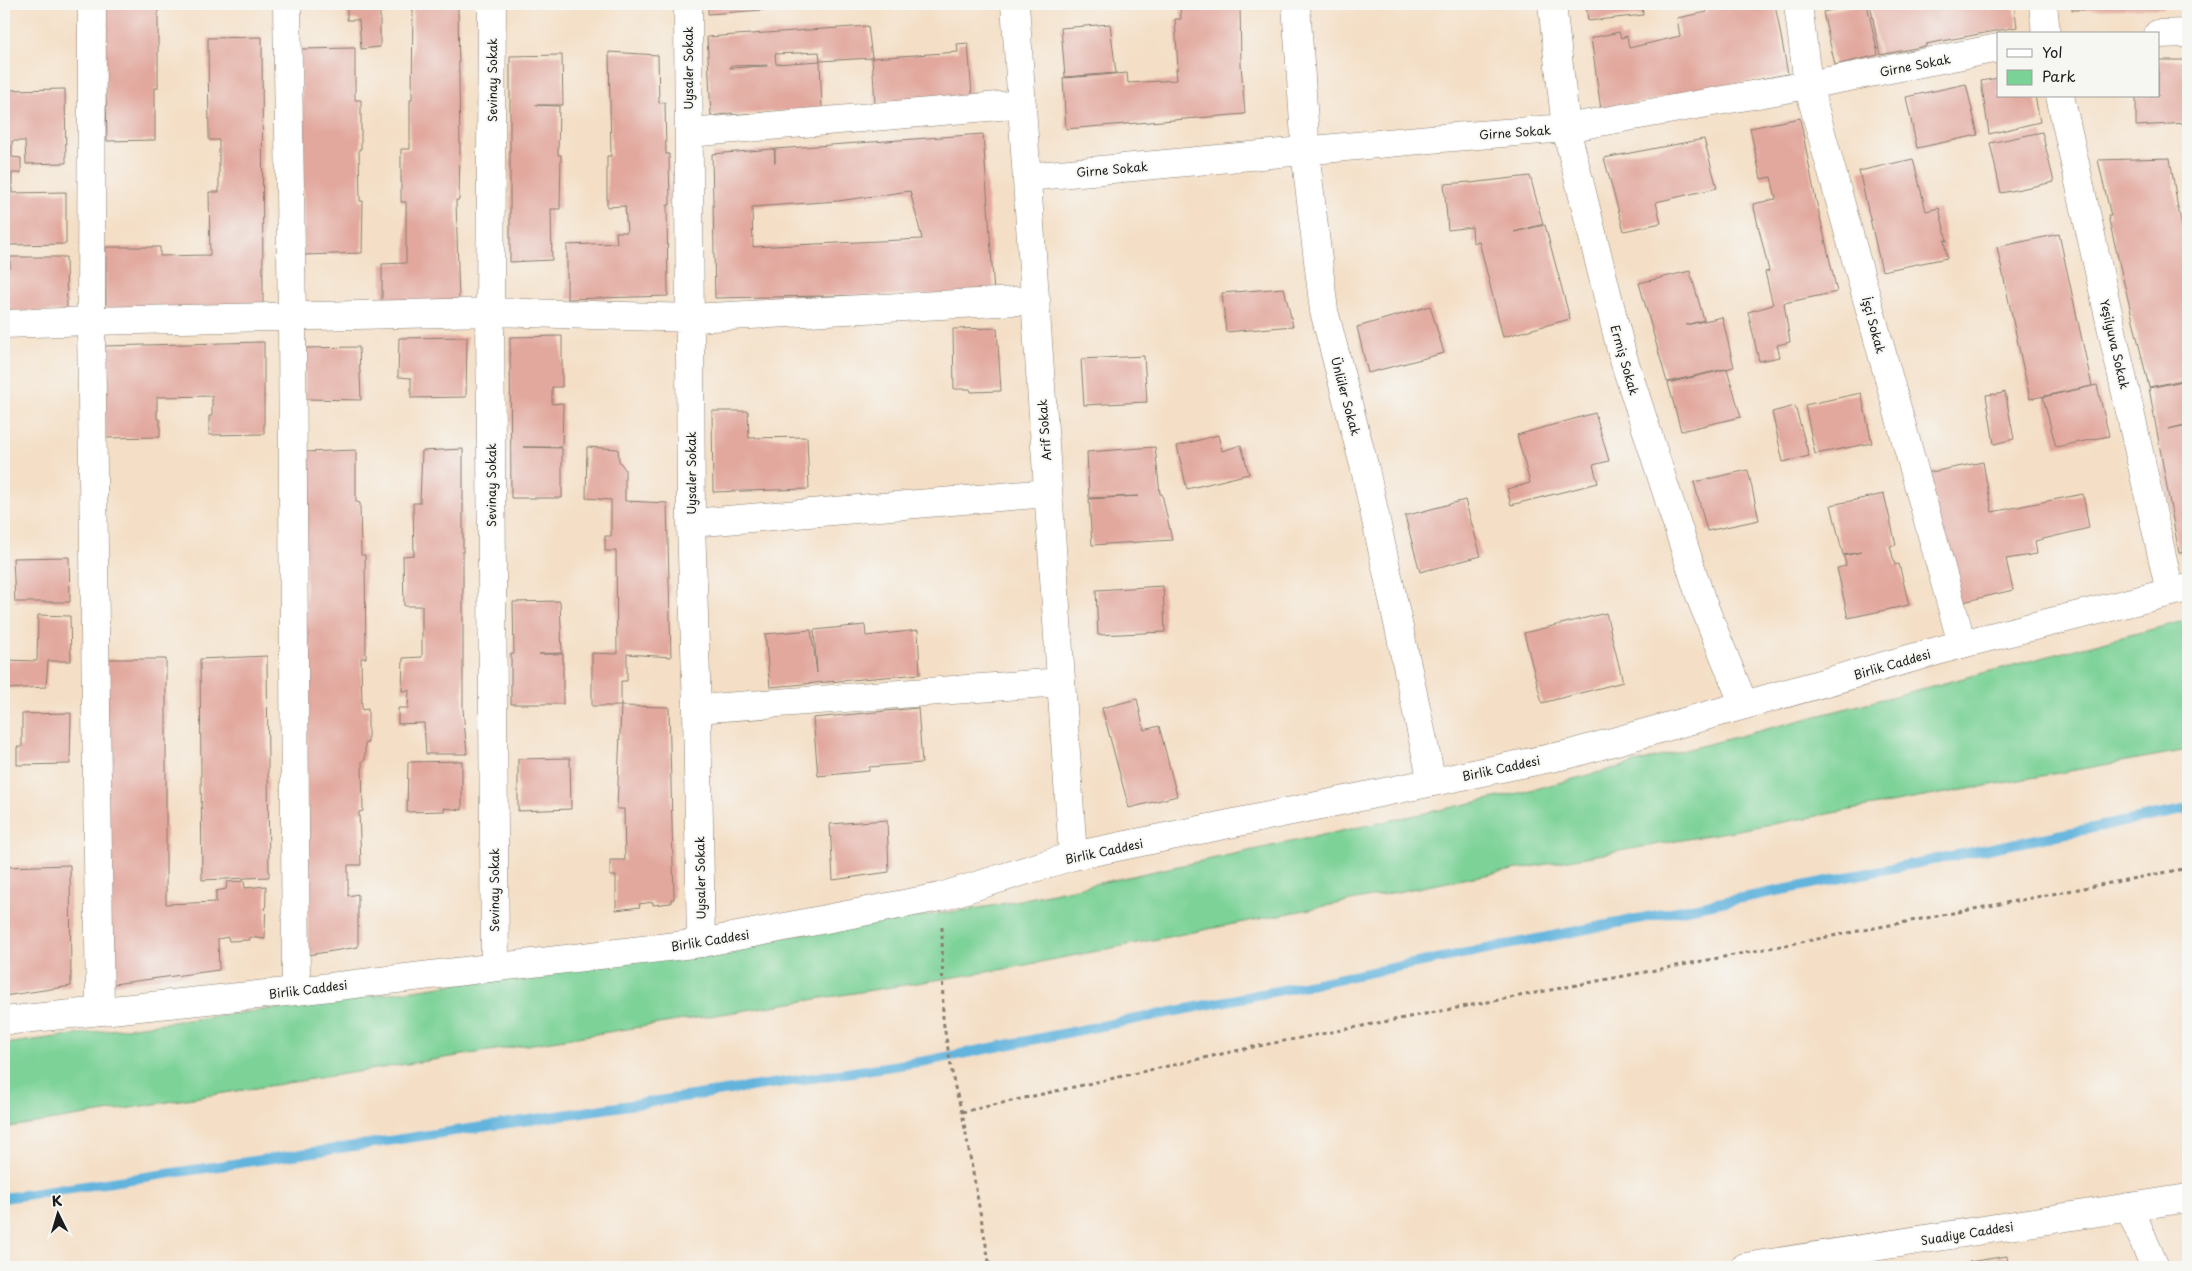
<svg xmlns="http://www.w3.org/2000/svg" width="2192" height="1271" font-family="'Playpen Sans',sans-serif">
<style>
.park{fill:#7bd297;stroke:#4c775a}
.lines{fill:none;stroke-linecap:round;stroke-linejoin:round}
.stream{stroke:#62b4dd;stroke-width:10}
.building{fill:#e2a89e;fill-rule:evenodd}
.street-casing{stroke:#887e71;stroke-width:29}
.secondary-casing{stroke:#887e71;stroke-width:29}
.path{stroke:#887e71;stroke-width:3;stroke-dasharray:4 4;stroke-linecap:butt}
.street{stroke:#fff;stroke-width:28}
.secondary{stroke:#fff;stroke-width:28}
.labels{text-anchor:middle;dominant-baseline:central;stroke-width:4;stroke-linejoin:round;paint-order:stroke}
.street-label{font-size:12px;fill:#1c1c1c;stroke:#f6f6f2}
</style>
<rect width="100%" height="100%" fill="#f6f6f2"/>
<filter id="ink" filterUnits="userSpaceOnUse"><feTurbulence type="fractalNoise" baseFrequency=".02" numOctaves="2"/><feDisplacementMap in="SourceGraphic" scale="10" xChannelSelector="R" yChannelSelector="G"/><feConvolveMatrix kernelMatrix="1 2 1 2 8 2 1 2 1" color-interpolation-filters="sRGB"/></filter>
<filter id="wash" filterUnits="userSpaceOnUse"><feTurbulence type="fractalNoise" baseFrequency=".0096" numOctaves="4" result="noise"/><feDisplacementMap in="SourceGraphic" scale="20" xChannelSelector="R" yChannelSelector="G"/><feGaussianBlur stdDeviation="1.12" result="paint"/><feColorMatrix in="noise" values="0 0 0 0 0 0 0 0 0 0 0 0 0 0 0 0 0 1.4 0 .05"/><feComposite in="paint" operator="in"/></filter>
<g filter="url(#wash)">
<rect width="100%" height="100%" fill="#f4dfc6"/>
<path class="park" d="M2188,620V750L1468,878L1005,969L4,1128V1044L407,991L992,906L1523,792Z"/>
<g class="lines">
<path class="stream" d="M4,1198L926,1061L2188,809"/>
</g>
<g id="blocks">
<path class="building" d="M104,4H158V88H155V140L107,141Z
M347,4H380V47L361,49L359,20H347Z
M413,4H458L460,149L459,200H456L459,302L382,303V264L406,263V202H401V149H410V100H412Z
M708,4H763V10L708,14Z
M1180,4H1240L1241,64L1245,114L1066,129L1063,78L1127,73L1128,83L1177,80L1176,69H1178L1175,19H1181Z
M1586,4H1642L1643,15L1588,21Z
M1706,4H1775L1788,74L1601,110L1591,38L1619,32L1621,38L1627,36L1629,48L1680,36L1677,18L1707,12Z
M1862,4H1867L1878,55L1835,65L1823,12Z
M1870,4H2014L2017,27L1926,44V46L1880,55Z
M2072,4H2164V8L2072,10Z
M2169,4H2188V8H2170Z
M1110,24L1116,73L1065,77L1061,28Z
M868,26L872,58L958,52L957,44L968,43L972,95L875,103L872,58L820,61L819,52L775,54L776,64L820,61L822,108L732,115V113L711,116L707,37ZM767,65V66L730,68V66Z
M262,37L263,306L106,309V247H160V256L210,255L209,192H219V140H209L208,38Z
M355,48V100H361V149H359L360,201H363L362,253L304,255L301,49Z
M609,52L658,55L659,103L665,102L666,154H669L670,205H667L668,296L567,299V245L617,243L616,232H627L625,206L607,207V156H611Z
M562,55L563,105H535L559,106L558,155H561L560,209H551L552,260L510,262V56Z
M2158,60H2185L2188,123L2136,126V96H2158Z
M1998,78V96H2035L2040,122L1989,134L1981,81Z
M1966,84L1978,135L1917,148L1906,97Z
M65,89L66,163L26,164L25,141H12V157L21,158V173H12V193L66,192V244L9,245V193H4V141H7L8,90Z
M1800,118L1814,191L1837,292L1784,303L1790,342L1777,345L1780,357L1759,361L1748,312L1773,305L1765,272L1769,271L1753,204L1776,199L1771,177L1761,179L1750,128Z
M2042,132L2054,182L2001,193L1990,143Z
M983,134L994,293L715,298L712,154L774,149L775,163V149ZM910,191L922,239L753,247L752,207L838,201Z
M1704,139L1717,188L1656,202L1661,223L1624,231L1604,158Z
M2170,158L2177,203L2188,255V379L2149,387L2108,216H2111L2098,160Z
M1913,159L1926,211L1939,208L1947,241L1944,240L1947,258L1882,271L1859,171Z
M1530,176L1543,224L1514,232L1545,225L1570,319L1503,337L1479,241L1473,243L1472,227L1448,230L1444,184L1470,182V183Z
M2059,234L2092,386L2030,399L1997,247Z
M10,257H66L67,311L4,312V268L10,267Z
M1690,271L1704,320L1686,325L1722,317L1734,367L1667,382L1639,283Z
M1284,288L1293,326L1226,332L1222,293Z
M1430,306L1444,353L1368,373L1357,327Z
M997,328L1001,391L971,392L970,389H954L953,329Z
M562,336V387H552V404L563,403L562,447H523L562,448V498H511L510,337Z
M467,337L466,397L411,398V378L398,377L399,338Z
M264,342V434L209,435V416H212V396L157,397V419H160V437L105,438V346Z
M359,347L361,400L305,399V348Z
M1144,356L1147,402L1084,405L1081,359Z
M1727,369L1741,417L1681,431L1668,383Z
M2188,380V424L2168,429L2188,425V552L2179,553L2149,388Z
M2097,385L2109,436L2056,447L2043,397Z
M2005,392L2014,439L1994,444L1986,395L1995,394V395Z
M1861,393L1872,443L1815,454L1805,405Z
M1795,406L1809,456L1783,462L1772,412Z
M712,411H748L749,438L807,437L809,489L713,492Z
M1595,413L1609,461L1593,465L1598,483L1511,505L1507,489L1530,483L1517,435Z
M1218,435L1222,451L1241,445L1249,474L1187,489L1177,446Z
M587,447L618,449L619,461L625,469V501L667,503L671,657L627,654V681H621V706H592V653L617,654L616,551H605V536H611V500L586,498Z
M1155,447L1160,494H1162L1172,540L1092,545L1089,499L1139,496L1089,498L1087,452Z
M463,449V709L467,754H426L424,723L398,724V708H408L409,690L402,691L403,658L422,657V606H404L403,556L414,555L413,503H420L422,451Z
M356,450V502L360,503L361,555H365L366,658H361L362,710L368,709V743H365V760L362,761L363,811L359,812L361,865H348V896L358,894V947L308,955L305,452Z
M1983,462L1992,512L2083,494L2089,528L2035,541L2037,554L2006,559L2013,590L1955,604L1926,473Z
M1748,470L1759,520L1707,531L1694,482Z
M1884,494L1896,545L1890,546L1895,565L1899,564L1909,605L1848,618L1837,568L1846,566L1844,556L1861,552L1843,555L1831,505Z
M1465,500L1481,556L1420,572L1405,516Z
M69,557L70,602H15L13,558Z
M1163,586L1165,632L1098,635L1096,590Z
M560,601L562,653L539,654H563V704H511V654H514L513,602Z
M1606,613L1623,682L1542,703L1524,633Z
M38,615L70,616L71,661H48L46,687L4,689V660L37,661Z
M865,625L866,636L918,630L920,674L770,687L765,634L811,630L817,673L814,630Z
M267,656L269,877L202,880L200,659Z
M105,659H166V904L216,902V891L226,889L227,882L244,881L245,888L266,886L265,939L249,937L250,940L229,941L228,937L218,939L219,970L106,985Z
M1137,699L1144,730L1159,726L1177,796L1129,808L1102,708Z
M621,706L669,707L674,899H671V903L653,905V902L639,904L640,907L616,910V876H610V860H625L624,809H617Z
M918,708L922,763L869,767V771L818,776L813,718Z
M71,713L70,764L17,765V747H22V714Z
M570,758L571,809L518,811V759Z
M462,761V810L444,808L445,811L407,812L408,762Z
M887,820L889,872L833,880L830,824Z
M70,865L71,986L4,996V867Z
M2007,1256L2008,1267H1970L1969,1262Z"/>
</g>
</g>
<g filter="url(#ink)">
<use href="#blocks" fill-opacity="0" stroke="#887e71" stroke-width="1"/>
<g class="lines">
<g class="street-casing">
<path id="street" d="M92,4L91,321L100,1011
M287,4L292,317L296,991
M492,4L490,312L495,967
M688,4L691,523L697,709L701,943
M1015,4L1073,856
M1296,4L1307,168L1324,311L1365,469L1432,782
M1552,4L1566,128L1622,354L1701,599L1744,705
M1798,4L1808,85L1962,644
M2043,4L2046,34
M2158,34L2188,33
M2060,96L2170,592
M689,133L1022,104
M1027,177L1441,138L1566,128L1808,85L1998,48
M4,324L91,321L490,312L691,318L1036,300
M691,523L1048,493
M697,709L1061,682
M2129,1207L2155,1267"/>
</g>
<g class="secondary-casing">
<path id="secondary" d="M4,1021L296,991L701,943L940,897L1073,856L1570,754L1962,644L2188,588
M1745,1267L2188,1198"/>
</g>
<path class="path" d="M942,927L943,1020L954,1084L962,1112L990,1267
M962,1112L1253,1047L2188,868"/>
<use href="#street" class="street"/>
<use href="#secondary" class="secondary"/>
</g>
</g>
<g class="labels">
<g class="street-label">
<text transform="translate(1915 65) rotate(-11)">Girne Sokak</text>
<text transform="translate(688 68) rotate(-90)">Uysaler Sokak</text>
<text transform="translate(492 80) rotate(-90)">Sevinay Sokak</text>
<text transform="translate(1515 132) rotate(-4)">Girne Sokak</text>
<text transform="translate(1112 169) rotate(-5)">Girne Sokak</text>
<text transform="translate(1874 325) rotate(75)">İşçi Sokak</text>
<text transform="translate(2115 344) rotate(77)">Yeşilyuva Sokak</text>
<text transform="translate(1625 360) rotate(74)">Ermiş Sokak</text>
<text transform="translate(1346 396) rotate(75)">Ünlüler Sokak</text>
<text transform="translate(1044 430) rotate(-94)">Arif Sokak</text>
<text transform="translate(691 473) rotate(-90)">Uysaler Sokak</text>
<text transform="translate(491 485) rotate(-90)">Sevinay Sokak</text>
<text transform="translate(1892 664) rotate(-16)">Birlik Caddesi</text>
<text transform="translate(1501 768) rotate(-12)">Birlik Caddesi</text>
<text transform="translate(1104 851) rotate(-12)">Birlik Caddesi</text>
<text transform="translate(700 878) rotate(-91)">Uysaler Sokak</text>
<text transform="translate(494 890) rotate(-90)">Sevinay Sokak</text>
<text transform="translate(710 940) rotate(-9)">Birlik Caddesi</text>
<text transform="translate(308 989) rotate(-7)">Birlik Caddesi</text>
<text transform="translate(1967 1233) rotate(-9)">Suadiye Caddesi</text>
</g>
</g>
<rect width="2192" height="1271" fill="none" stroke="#f6f6f2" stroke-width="20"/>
<rect x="1997" y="32" width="162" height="65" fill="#f6f6f2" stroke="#9f9f9c"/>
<rect x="2007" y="49" width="25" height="8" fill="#ffffff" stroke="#9f9f9c"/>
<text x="2042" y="58" font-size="15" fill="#1c1c1c">Yol</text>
<rect x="2007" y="70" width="25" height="15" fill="#7bd297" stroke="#9f9f9c"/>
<text x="2042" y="82" font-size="15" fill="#1c1c1c">Park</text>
<g transform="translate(58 1214) rotate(355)" stroke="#f6f6f2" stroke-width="4" paint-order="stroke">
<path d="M0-4L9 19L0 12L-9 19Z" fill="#1c1c1c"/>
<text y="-8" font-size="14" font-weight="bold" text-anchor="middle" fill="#1c1c1c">K</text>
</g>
</svg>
